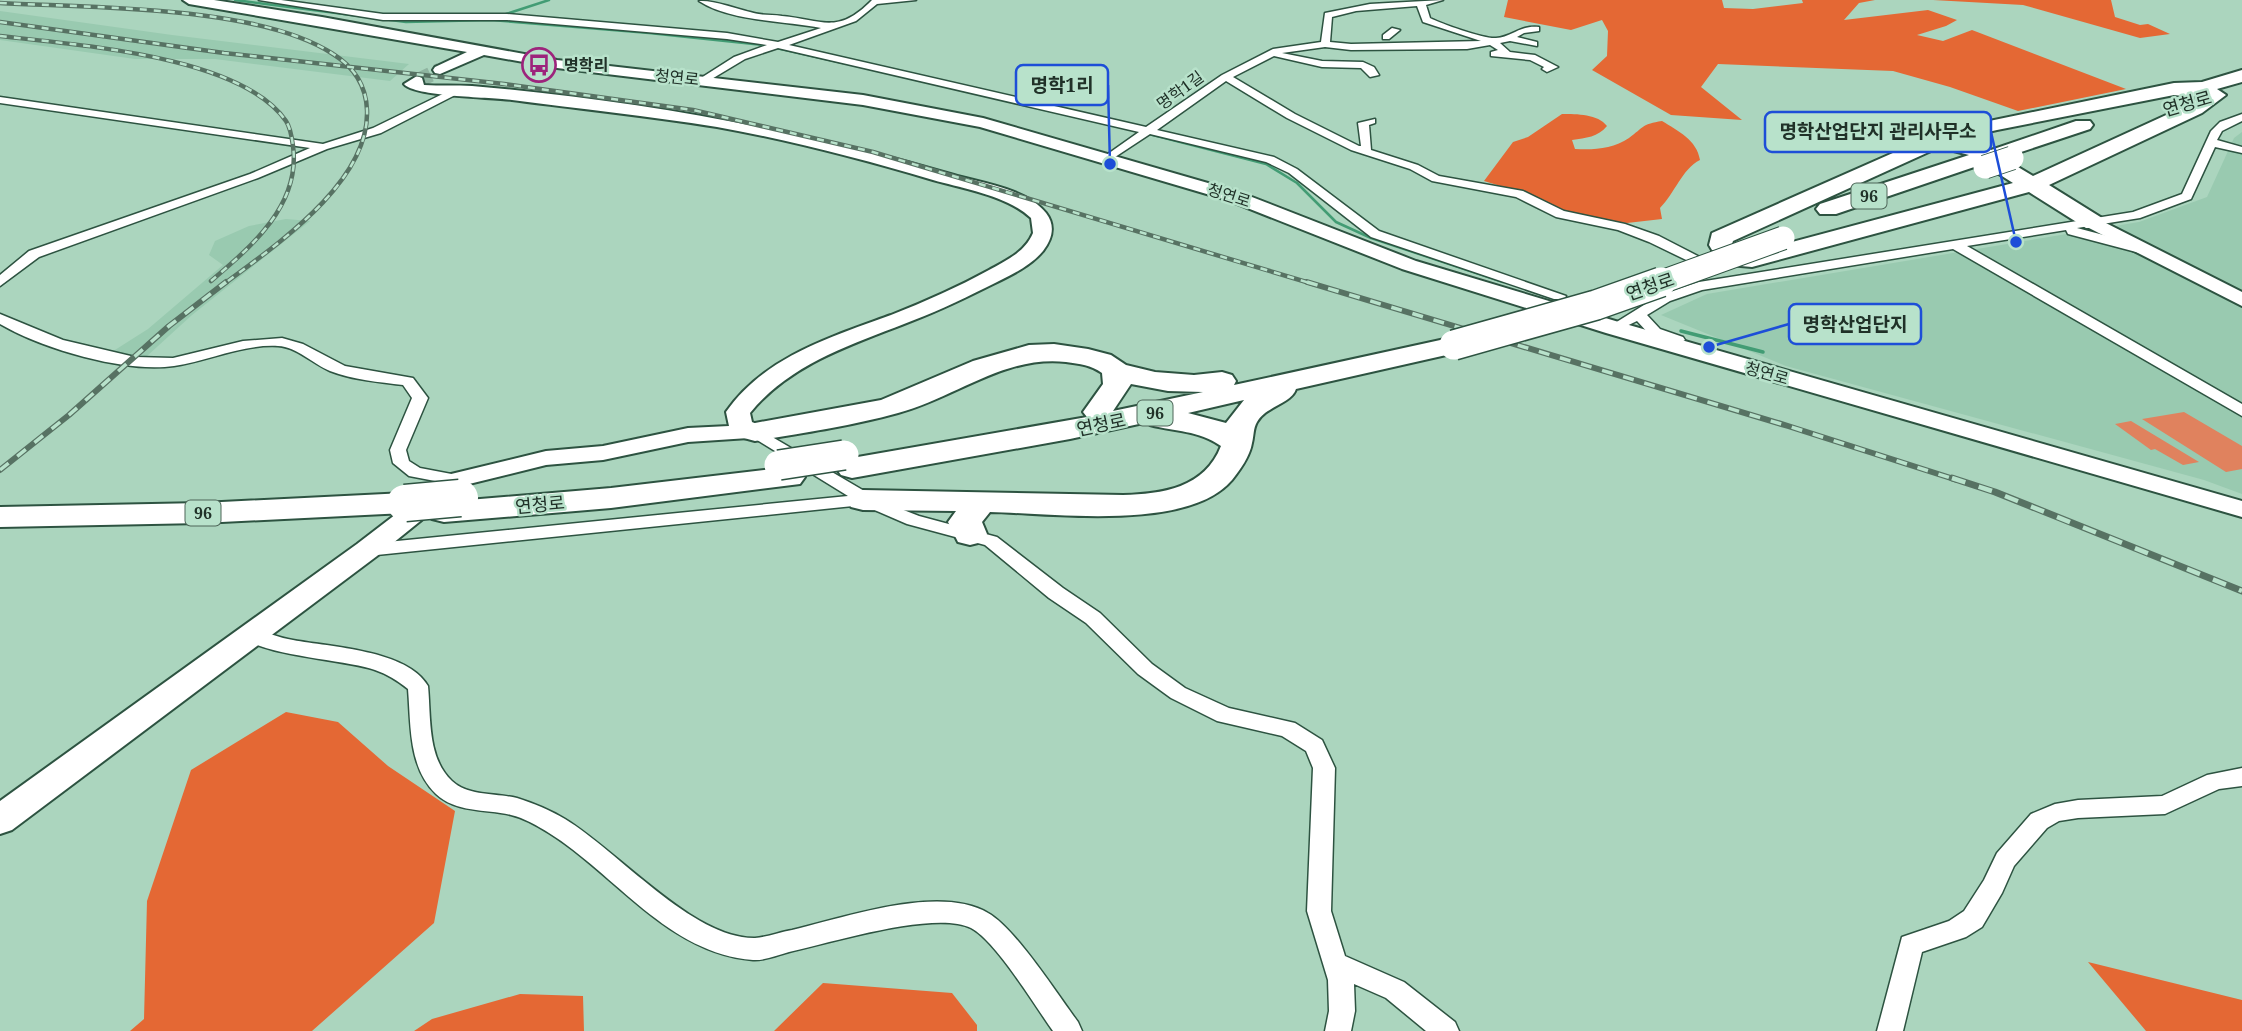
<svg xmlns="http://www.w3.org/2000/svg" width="2242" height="1031" font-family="'Noto Serif','Noto Sans KR',serif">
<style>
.built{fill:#99cab0}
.green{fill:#e0825e}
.forest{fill:#e46834}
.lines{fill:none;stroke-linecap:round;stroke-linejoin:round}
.stream-far1{stroke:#429c74;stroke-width:2.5}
.stream{stroke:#429c74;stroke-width:3.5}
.secondary-tunnel{stroke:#8fb4a0;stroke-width:15;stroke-dasharray:15 7;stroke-linecap:butt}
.street-casing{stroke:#2d5341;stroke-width:3}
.secondary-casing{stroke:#2d5341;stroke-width:4}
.highway-casing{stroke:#2d5341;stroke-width:4}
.street{fill:#fff;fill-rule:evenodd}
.secondary{fill:#fff;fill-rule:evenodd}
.highway{fill:#fff;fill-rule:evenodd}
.rail-far2-casing{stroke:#577263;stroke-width:4.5}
.rail-far1-casing{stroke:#577263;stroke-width:6}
.rail-casing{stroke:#577263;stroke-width:7}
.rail-far2{stroke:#b8e2cb;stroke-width:2.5;stroke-dasharray:7;stroke-linecap:butt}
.rail-far1{stroke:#b8e2cb;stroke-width:3.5;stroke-dasharray:11;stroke-linecap:butt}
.rail{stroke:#b8e2cb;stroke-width:4.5;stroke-dasharray:14;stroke-linecap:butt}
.highway-bridge-far2-casing{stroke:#2d5341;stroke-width:25;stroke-linecap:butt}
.highway-bridge-far1-casing{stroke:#2d5341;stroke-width:32;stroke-linecap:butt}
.highway-bridge-casing{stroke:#2d5341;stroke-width:39;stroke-linecap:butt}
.highway-bridge-far2{stroke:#fff;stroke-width:23}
.highway-bridge-far1{stroke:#fff;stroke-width:29}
.highway-bridge{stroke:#fff;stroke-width:36}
.labels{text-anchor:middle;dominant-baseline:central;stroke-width:5;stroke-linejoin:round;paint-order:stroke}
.far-poi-label{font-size:16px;font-weight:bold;fill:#203128;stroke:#b8e2cb;text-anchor:start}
.far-street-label{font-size:16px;fill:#203128;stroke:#b8e2cb}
.shield{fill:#b8e2cb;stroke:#4e6659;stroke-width:2}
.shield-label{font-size:16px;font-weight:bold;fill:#203128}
.street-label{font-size:18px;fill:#203128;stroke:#b8e2cb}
.leader{fill:none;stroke:#1d4ed8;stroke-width:2.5}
.callout-dot{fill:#1d4ed8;stroke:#b8e2cb;stroke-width:2.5}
.callout{fill:#b8e2cb;stroke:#1d4ed8;stroke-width:2.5}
.callout-label{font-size:19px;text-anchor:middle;font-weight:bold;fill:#203128}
</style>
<rect width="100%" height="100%" fill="#abd5be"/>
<path class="built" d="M0,11L172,35L409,64L390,81L215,59H135L0,40Z
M2242,132V494L2204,480L1786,366L1661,315L1707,294L2139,222L2207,197L2234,138Z
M286,219L310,221L192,315L135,367L101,363L83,354L107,355L148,329L223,265L209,255L215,241L249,226Z"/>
<path class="green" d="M2184,412L2242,446V469L2226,472L2142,419Z
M2131,421L2199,462L2183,465L2155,449L2151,450L2115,424Z"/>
<path class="forest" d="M1508,0H1722L1724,8L1753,9L1803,3L1802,0H1875L1859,3L1844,20L1928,10L1957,20L1946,26L1917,35L1943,41L1972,30L2126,89L2018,111L1950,87L1893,71L1718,64L1701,87L1742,120L1671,115L1592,70L1607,56L1608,31L1602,20L1571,30L1504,17Z
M1933,0H2111L2115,17L2140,25L2148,24L2170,34L2140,38L2023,5Z
M1562,114C1577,114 1598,114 1607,126C1598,137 1586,138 1572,140L1575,149C1594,150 1613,149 1629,138C1644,127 1642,124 1662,121C1678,131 1697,140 1700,160C1682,169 1675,193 1660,208L1662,219L1627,223L1584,217L1565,211L1530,195L1484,181L1513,142L1528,137Z
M286,712L338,722L388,766L455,811L434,923L312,1031H130L144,1019L147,901L191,770Z
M2088,962L2242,1000V1031H2146Z
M823,983L952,993L977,1025V1031H774Z
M520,994L583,996L584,1031H414L432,1019Z"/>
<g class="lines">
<path class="stream-far1" d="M235,0L406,22L491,20L649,33L763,45L843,63
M506,14L549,0
M1145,133L1266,164L1297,183L1336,222L1371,238L1503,282"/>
<path class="stream" d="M1681,331L1763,352"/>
<path class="secondary-tunnel" d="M417,81L440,70"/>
<g class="street-casing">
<path id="street" d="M259,0H281L383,14H507L727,33L778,42L821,28C784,21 729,21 699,1C714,0 734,8 750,12C761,16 771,14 782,16C823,20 838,35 872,0H916L877,4L856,21L789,45L1146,127L1222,75L1273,49L1321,42L1325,13L1370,4L1443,0L1426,5L1430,18C1442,24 1484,39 1496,38C1513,37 1519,25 1539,27V31L1524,33L1517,37L1537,42V46L1510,41L1500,43L1510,52L1535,55L1558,67L1547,72L1542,69L1544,67L1530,60L1491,56V52L1498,50L1490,45L1467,49L1351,50L1325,47L1282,53L1322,61L1363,62L1374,67L1379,75L1370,77L1361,68L1322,67L1274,56L1233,77L1295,114L1359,146H1361L1358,123L1375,119V123L1369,125L1371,150L1418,165L1439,176L1523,191L1564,211L1625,224L1659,236L1721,268L1714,272L1709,271L1649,242L1618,230L1556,217L1516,197L1432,181L1410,169L1351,150L1287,118L1226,81L1157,130L1274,157L1297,169L1379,231L1566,296L1564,299H1554L1371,237L1289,173L1266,162L1150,134L1109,161L1103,158L1105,156L1139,132L778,48L745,59L705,83L701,82V78L734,57L767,45L727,39L507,20H383ZM1417,6L1423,22L1481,41L1351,44L1330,42L1332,17L1356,11Z
M1392,28L1400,30L1389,39H1383V35Z
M457,87L462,90L461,92L381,133L327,149L258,178L39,257L0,286V275L29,251L250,174L310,148L0,103V97L323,144L373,128Z
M2242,114V121L2222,131L2217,140L2242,147V153L2215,147L2191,199L2140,218L2077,228L2145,246V252L2140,253L2068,234L2066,230L1967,246L2242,404V416L1953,249L1702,290L1670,301L1647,315L1660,329L1683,337L1685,340L1678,344L1650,335L1637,321L1614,332L1607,328L1660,295L1699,282L2133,212L2182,194L2211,131L2220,122Z
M0,314L63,340L135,357L173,358L243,341L282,338L303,344L345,366L413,378L428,398L406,450L409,461L420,468L462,476L464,480L456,485L409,476L393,463L390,450L412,398L403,385C379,382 353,380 330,371C313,364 297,347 278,346C242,344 208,361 174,366C124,373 43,349 0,324Z
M755,427L883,502L919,516L997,537L1063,588L1100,613L1152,664L1185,688L1229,708L1295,723L1322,740L1335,768L1331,911L1345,956L1404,982L1455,1022L1459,1031H1426L1386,998L1354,984L1355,1011L1351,1031H1325L1329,1011L1328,980L1307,911L1313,768L1306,751L1282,736L1217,721L1171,698L1138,674L1086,623L1049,598L985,545L907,524L863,505L367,556L358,550L367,544L848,496L749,435L747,432Z
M252,628C266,632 279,638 293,640C330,647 408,650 428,686C431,717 427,758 452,781C468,796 496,793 517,798C533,803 550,810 565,819C618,851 693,939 755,938C767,937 780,932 792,930C844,918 939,884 988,913C1015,928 1058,995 1078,1022L1082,1031H1053C1035,1006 996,941 971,928C935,910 830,943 789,952C778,955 764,961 753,960C669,954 615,874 549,833C538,826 524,818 511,815C486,809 456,813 436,794C408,767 411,725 408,689C398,681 387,674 375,670C349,660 254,655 242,635L245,630Z
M2242,768V786L2219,789L2165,814L2078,818L2059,821L2047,828L2014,866L2002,893L1982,927L1966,937L1922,952L1903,1031H1877L1902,937L1949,921L1964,911L1984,880L1997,853L2031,814L2055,804L2078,800L2162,796L2207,775Z"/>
</g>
<g class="secondary-casing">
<path id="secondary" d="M183,0H214L322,17L557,60L863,95L983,118L1239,192L1416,261L1622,323L2242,501V517L1606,333L1402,269L1227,200L980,127L863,105L557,68L484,55L440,74L435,73L433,70L435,67L467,52L189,4Z
M417,76L422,78L424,85C440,86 456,85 472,86C635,100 796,129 954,175C982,183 1027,189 1046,213C1056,226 1052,239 1043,251C1029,268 1005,278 985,288C959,301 931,314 904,324C848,346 789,365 750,413L752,422L764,427L767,432L764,437L688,442L603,460L546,465L465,485L377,556L12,830L0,834V801L357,544L447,475L546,451L603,446L688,428L729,426L726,412C764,357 831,337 891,315C924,302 958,287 989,270C1007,260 1025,252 1033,233L1031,218C1006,195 964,189 933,180C862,159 790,140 717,127C649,116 580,109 512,100C491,97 415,97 404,84Z
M2094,217L2242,292V306L2087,227L2085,223Z"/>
</g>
<g class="highway-casing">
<path id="highway" d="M2242,70V82L2217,89L2226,95L2202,113L2049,185L2102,218L2106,223L2102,228H2086L2029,192L1752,267L1718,264L1715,259L1718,254L1751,253L2013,183L1983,164L1836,214H1820L1816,209L1820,204L1969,155L1946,149L1931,151L1733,241L1730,250L1721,252L1712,250L1709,245L1712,233L1920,141L1954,138L1965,126L2174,83L2202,82ZM2207,93L2188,105L2033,176L2003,158L2090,129L2093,125L2090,121H2076L1991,150L1974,139L1979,134L1997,130L2174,95L2191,97Z
M1454,337L1464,339L1468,345L1464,351L1296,389C1292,403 1265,407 1257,422C1253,429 1254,435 1252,443C1250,456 1240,470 1232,480C1188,532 1052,513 990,512L982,522L987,534L982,542L970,545L958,542L948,522L956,511L863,510L851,507L847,500L851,493L863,490L1123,495C1162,494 1205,488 1221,446C1198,430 1176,432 1150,425L1148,422L1070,439L852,478L841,475L836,468L841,461L852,458L1087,417L1083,412L1103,384L1102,373C1091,365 1080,364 1066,362C1004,355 955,398 898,413C851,426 803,433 755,441L744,438L740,432L744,426L755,423L881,400L973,361L1029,345L1054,344L1088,349L1111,355L1126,365L1155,372L1194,375L1222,372L1232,375L1236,381L1234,385ZM1131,384L1168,391L1203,392L1113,411ZM1244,400L1226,423L1188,413Z
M789,467L800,470L805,477L800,484L611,508L444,522L432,519L427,512L432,505L444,502L611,488Z
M405,493L417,496L421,503L417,510L405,513L202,523L0,527V507L202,503Z"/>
</g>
<use href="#street" class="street"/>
<use href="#secondary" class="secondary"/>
<use href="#highway" class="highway"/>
<g class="rail-far2-casing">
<path id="rail-far2" d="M0,3C89,8 259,5 333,54C354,67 366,85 367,110C370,182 276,245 224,284
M0,22L224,53L504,84L693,110L873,152L1313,284
M0,36C75,45 240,55 286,121C290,127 292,138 293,146C301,205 251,247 211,281"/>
</g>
<g class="rail-far1-casing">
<path id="rail-far1" d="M1307,282L1788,426L1957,480
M0,470L69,415L169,326L226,282"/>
</g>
<g class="rail-casing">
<path id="rail" d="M1952,478L1995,492L2242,591"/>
</g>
<use href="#rail-far2" class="rail-far2"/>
<use href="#rail-far1" class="rail-far1"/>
<use href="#rail" class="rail"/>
<g class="highway-bridge-far2-casing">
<path id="highway-bridge-far2" d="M1985,167L2012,158
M1656,284L1783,238"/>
</g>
<g class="highway-bridge-far1-casing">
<path id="highway-bridge-far1" d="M1454,345L1596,305L1661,282
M779,465L844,455"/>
</g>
<g class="highway-bridge-casing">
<path id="highway-bridge" d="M405,503L460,498"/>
</g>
<use href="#highway-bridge-far2" class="highway-bridge-far2"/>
<use href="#highway-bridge-far1" class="highway-bridge-far1"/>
<use href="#highway-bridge" class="highway-bridge"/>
</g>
<defs>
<g id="bus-ring" transform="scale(1.75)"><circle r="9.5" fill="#b8e2cb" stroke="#9d247c" stroke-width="1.5"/><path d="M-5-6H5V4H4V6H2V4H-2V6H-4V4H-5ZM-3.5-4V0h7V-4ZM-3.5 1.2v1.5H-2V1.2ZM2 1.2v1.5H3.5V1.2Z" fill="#9d247c"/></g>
</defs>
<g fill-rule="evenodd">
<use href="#bus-ring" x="539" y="65"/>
</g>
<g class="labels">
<g class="far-poi-label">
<text x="564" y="65">명학리</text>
</g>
<g class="far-street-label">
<text transform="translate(677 77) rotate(6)">청연로</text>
<text transform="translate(1180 90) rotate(-36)">명학1길</text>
<text transform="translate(1229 195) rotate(18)">청연로</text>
<text transform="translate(1767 373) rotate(16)">청연로</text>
</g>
<g class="shield">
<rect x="1851.5" y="183.5" width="35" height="25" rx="5"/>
<rect x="1137.5" y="400.5" width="35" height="25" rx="5"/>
<rect x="185.5" y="500.5" width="35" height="25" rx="5"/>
</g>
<g class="shield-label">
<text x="1869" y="196">96</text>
<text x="1155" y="413">96</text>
<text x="203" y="513">96</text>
</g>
<g class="street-label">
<text transform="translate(2187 103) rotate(-16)">연청로</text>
<text transform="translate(1650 286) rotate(-19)">연청로</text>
<text transform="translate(1101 424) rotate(-12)">연청로</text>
<text transform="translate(540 504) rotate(-5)">연청로</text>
</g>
</g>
<path class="leader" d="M1110 164L1108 85M2016 242L1991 132M1709 347L1789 324"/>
<g class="callout-dot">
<circle cx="1110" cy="164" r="7"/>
<circle cx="2016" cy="242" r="7"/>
<circle cx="1709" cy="347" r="7"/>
</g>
<g class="callout">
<rect x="1016" y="65" width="92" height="40" rx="7"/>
<rect x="1765" y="112" width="226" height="40" rx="7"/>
<rect x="1789" y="304" width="132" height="40" rx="7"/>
</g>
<g class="callout-label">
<text x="1062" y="92">명학1리</text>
<text x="1878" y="138">명학산업단지 관리사무소</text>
<text x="1855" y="331">명학산업단지</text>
</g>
</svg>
